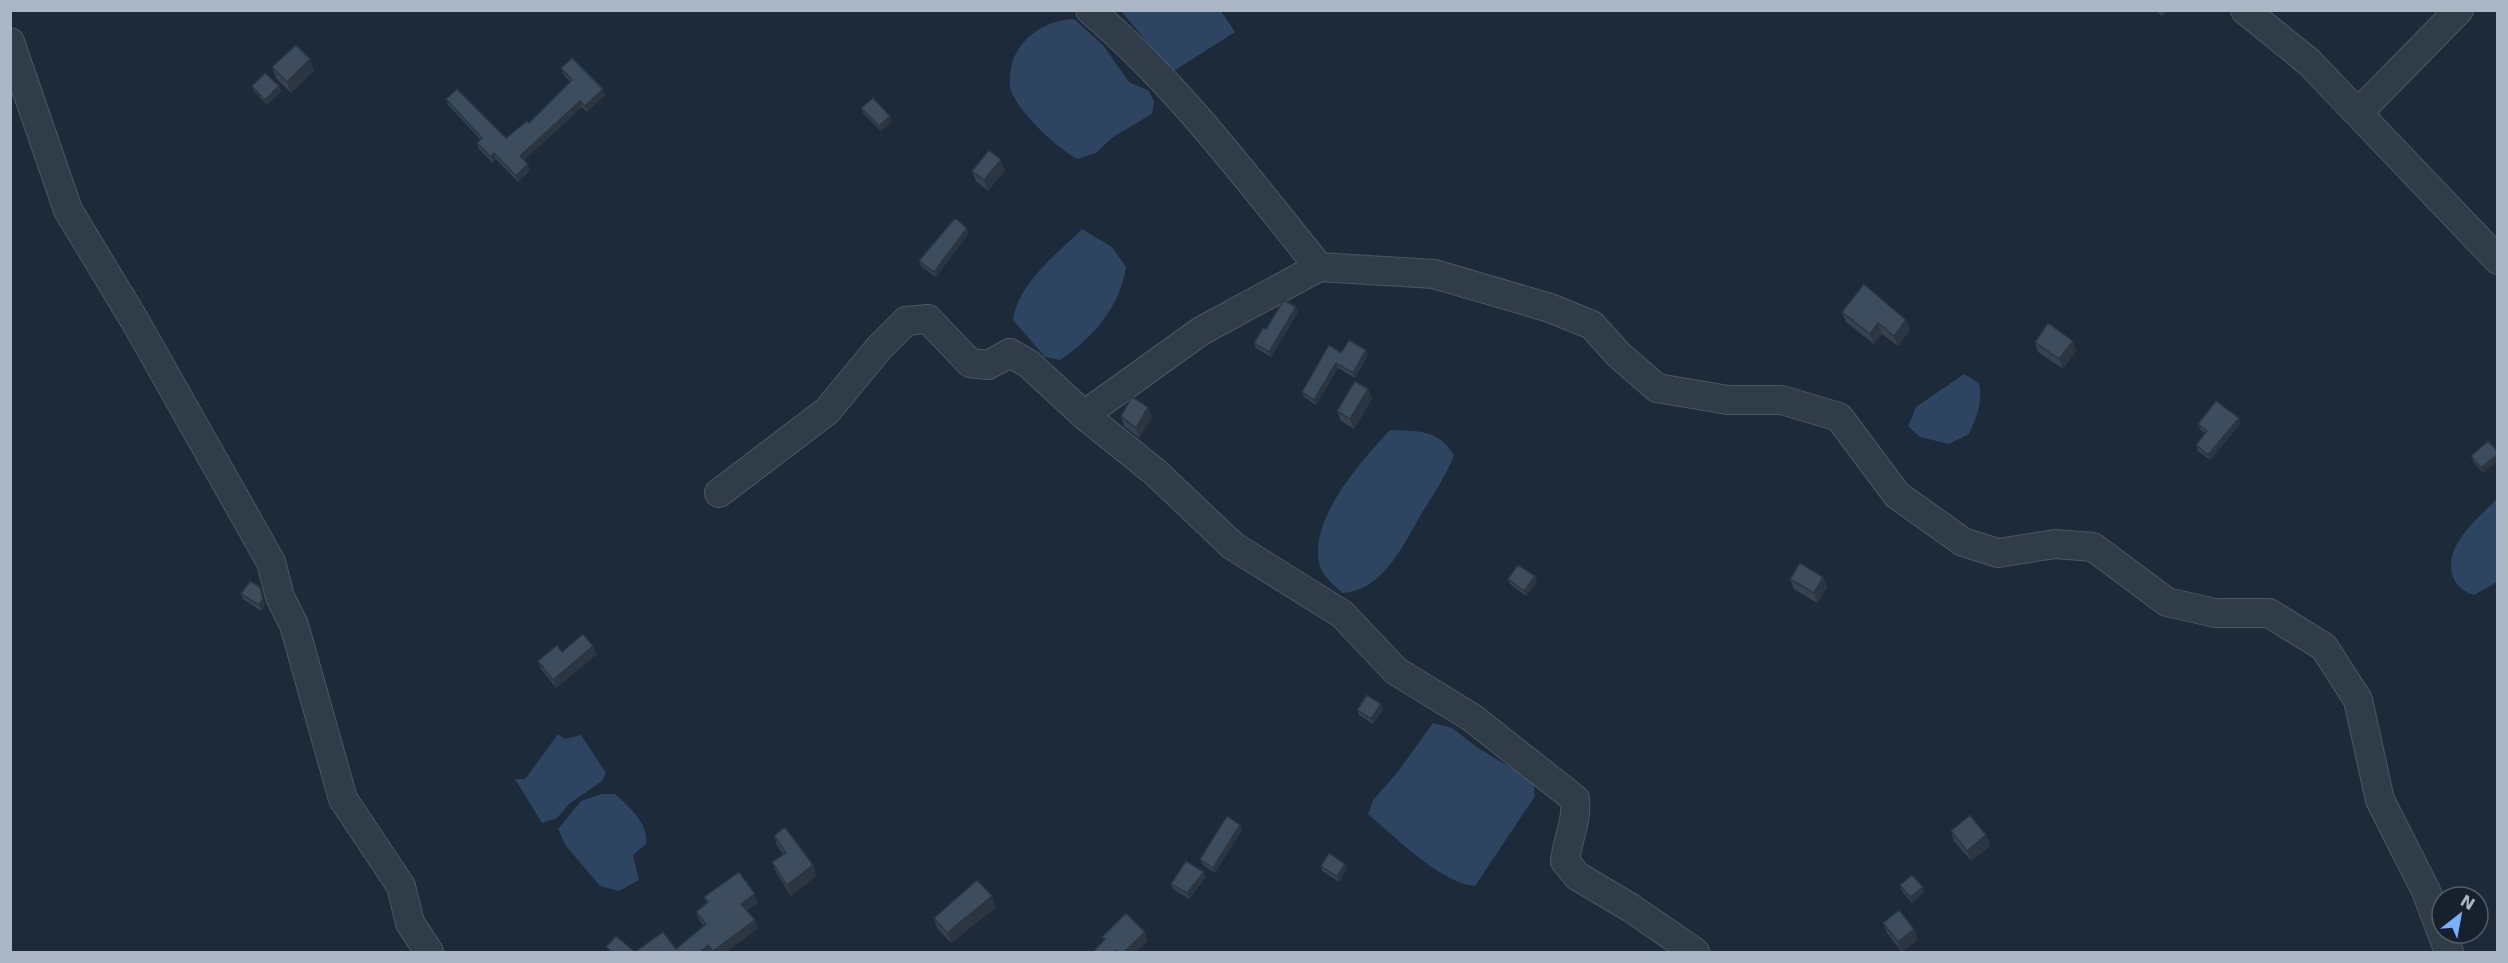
<svg xmlns="http://www.w3.org/2000/svg" width="2508" height="963" font-family="'DejaVu Sans',sans-serif">
<style>
.water{fill:#2d4560}
.lines{fill:none;stroke-linecap:round;stroke-linejoin:round}
.minor-casing{stroke:#4c5764;stroke-width:30}
.minor{stroke:#313c49;stroke-width:28}
.wall{fill:#354251}
.shaded-wall{fill:#2b3642}
.building{fill:#3e4d5e;stroke:#2b3642;stroke-width:1.5}
</style>
<rect width="100%" height="100%" fill="#1d2a39"/>
<path class="water" d="M1121,11H1221L1235,32L1172,72Z
M1074,19L1103,45L1129,82L1149,91L1154,102L1152,114L1113,137L1096,153L1078,159C1057,149 1020,113 1011,91C1009,87 1010,81 1010,77C1011,43 1042,20 1074,19Z
M1082,229L1112,247L1126,267C1120,307 1093,338 1060,360L1045,357L1013,320C1018,283 1057,254 1082,229Z
M1964,374L1979,383C1983,403 1977,416 1969,434L1949,444L1920,437L1908,426L1916,407Z
M1390,430C1418,431 1438,429 1454,455C1446,476 1435,492 1423,511C1404,543 1384,591 1342,593C1336,587 1324,577 1321,569C1304,524 1362,460 1390,430Z
M2497,499V582L2474,595C2464,592 2457,587 2453,577C2442,547 2478,518 2497,499Z
M1433,723L1452,728L1478,748L1533,781L1535,796L1475,886C1442,884 1394,836 1368,814L1373,800L1397,773Z
M558,734L565,739L581,735L606,773L602,781L569,804L557,818L542,823L515,779H525Z
M602,794H615C629,807 649,823 646,844L633,855L639,880L619,891L600,886L566,846L558,829L581,801Z"/>
<g class="lines">
<g class="minor-casing">
<path id="minor" d="M1090,10C1177,84 1247,178 1319,267
M2245,10L2309,62L2498,260
M10,42L68,210L135,321L271,562L280,597L294,625L343,799L401,886L410,923L429,952
M2359,112L2459,10
M1084,415L1201,331L1319,267L1434,274L1550,308L1592,325L1618,354L1657,388L1728,400H1782L1839,417L1897,495L1963,542L1998,553L2055,544L2093,547L2167,602L2215,613H2269L2324,647L2358,700L2380,800L2426,891L2449,952
M719,493L827,411L879,348L906,321L928,319L970,363L988,365L1010,353L1029,364L1084,415L1155,472L1233,546L1342,614L1396,671L1471,717L1575,799C1577,824 1568,836 1565,861L1577,876L1631,908L1695,952"/>
</g>
<use href="#minor" class="minor"/>
</g>
<path class="wall" d="M2155,10H2168L2163,17Z
M272,67L314,70L291,93L276,78Z
M561,68L605,95L587,112L582,107L524,160L530,170L518,182L496,159L493,163L479,149L477,143L480,139L448,105L446,99L506,138L529,123L570,82L563,74Z
M252,86H279L281,92L267,105L254,91Z
M861,108L892,121L881,131L863,113Z
M1005,170L988,191L976,181L972,171Z
M969,233L936,277L921,266L919,261Z
M1298,312L1271,357L1256,348L1254,343L1266,329Z
M1842,312L1906,320L1910,330L1898,346L1882,334L1874,344L1846,322Z
M2035,342L2076,351L2063,369L2038,352Z
M1366,350L1368,355L1355,378L1338,368L1316,405L1304,397L1302,392L1341,353Z
M1368,389L1372,399L1354,429L1341,421L1337,411Z
M1121,416L1152,417L1139,438L1124,426Z
M2241,423L2210,460L2198,451L2196,445L2205,433L2200,429L2198,424Z
M2498,452V461L2483,473L2473,461L2471,456Z
M1535,576L1537,582L1526,596L1510,584L1508,579Z
M1823,577L1827,587L1817,603L1794,589L1790,579Z
M241,594L265,604L261,611L243,599Z
M562,652L597,654L556,688L541,669L538,661Z
M1383,709L1373,724L1359,715L1357,710Z
M1242,830L1215,873L1202,864L1200,859Z
M1951,831L1986,835L1990,846L1971,861L1954,841Z
M774,836L817,875L791,896L776,872L772,862L783,854L777,846Z
M1345,864L1347,869L1339,882L1322,871L1321,866Z
M1204,872L1206,877L1189,899L1173,889L1171,884Z
M1900,885L1924,892L1912,903L1901,890Z
M704,897L758,903L747,911L758,928L726,952H635L676,949L704,926L699,920L696,912L706,903Z
M996,907L951,943L937,928L934,918Z
M1883,923L1918,939L1902,952L1887,933Z"/>
<path class="shaded-wall" d="M2161,10H2168L2163,17Z
M310,59L314,70L291,93L287,82Z
M279,86L281,92L267,105L265,100Z
M603,89L605,95L587,112L585,106Z
M580,101L582,107L522,162L520,156Z
M890,116L892,121L881,131L879,126Z
M494,153L496,159L493,163L491,157Z
M1001,160L1005,170L988,191L984,180Z
M528,164L530,170L518,182L516,176Z
M967,228L969,233L936,277L934,272Z
M1296,307L1298,312L1271,357L1269,352Z
M1906,320L1910,330L1898,346L1894,336Z
M1878,323L1882,334L1874,344L1870,334Z
M2073,341L2076,351L2063,369L2059,359Z
M1366,350L1368,355L1355,378L1353,373Z
M1336,363L1338,368L1316,405L1314,400Z
M1368,389L1372,399L1354,429L1350,419Z
M1148,407L1152,417L1139,438L1136,428Z
M2239,418L2241,423L2210,460L2208,455Z
M2498,454V461L2483,473L2481,468Z
M1535,576L1537,582L1526,596L1524,591Z
M1823,577L1827,587L1817,603L1814,593Z
M260,587L265,604L261,611L259,605Z
M593,646L597,654L556,688L553,680Z
M1381,704L1383,709L1373,724L1371,719Z
M1240,825L1242,830L1215,873L1213,868Z
M1986,835L1990,846L1971,861L1967,851Z
M1345,864L1347,869L1339,882L1337,877Z
M813,865L817,875L791,896L787,885Z
M1204,872L1206,877L1189,899L1187,893Z
M1923,887L1924,892L1912,903L1910,897Z
M755,894L758,903L744,913L741,904Z
M992,896L996,907L951,943L947,933Z
M755,920L758,928L726,952H714L713,951Z
M1914,929L1918,939L1902,952L1898,942Z
M1145,932L1148,941L1136,952H1124Z
M708,945L711,952H700Z"/>
<path class="building" d="M296,45L310,59L287,82L272,67Z
M572,58L603,89L585,106L580,101L520,156L528,164L516,176L494,153L491,157L477,143L482,138L446,99L457,89L506,138L527,121L529,123L572,80L561,68Z
M265,73L279,86L265,100L252,86Z
M873,98L890,116L879,126L861,108Z
M989,150L1001,160L984,180L972,171Z
M955,218L967,228L934,272L919,261Z
M1864,284L1906,320L1894,336L1878,323L1870,334L1842,312Z
M1284,300L1296,307L1269,352L1254,343L1263,328L1266,329Z
M2048,323L2073,341L2059,359L2035,342Z
M1349,340L1366,350L1353,373L1336,363L1314,400L1302,392L1329,345L1341,353Z
M1355,381L1368,389L1350,419L1337,411Z
M1132,397L1148,407L1136,428L1121,416Z
M2216,401L2239,418L2208,455L2196,445L2207,431L2198,424Z
M2488,441L2498,452V454L2481,468L2471,456Z
M1800,563L1823,577L1814,593L1790,579Z
M1518,565L1535,576L1524,591L1508,579Z
M250,581L260,587L263,599L259,605L241,594Z
M583,634L593,646L553,680L538,661L557,645L562,652Z
M1367,695L1381,704L1371,719L1357,710Z
M1970,815L1986,835L1967,851L1951,831Z
M1227,816L1240,825L1213,868L1200,859Z
M785,827L813,865L787,885L772,862L786,853L774,836Z
M1329,853L1345,864L1337,877L1321,866Z
M1186,861L1204,872L1187,893L1171,884Z
M739,872L755,894L741,904L755,920L713,951L708,945L700,952H635L663,932L676,949L706,924L696,912L708,902L704,897Z
M1912,875L1923,887L1910,897L1900,885Z
M977,880L992,896L947,933L934,918Z
M1899,910L1914,929L1898,942L1883,923Z
M1126,913L1145,932L1124,952H1118L1116,950L1114,952H1093L1105,939L1102,937Z
M616,936L635,952H612L606,947Z"/>
<rect width="2508" height="963" fill="none" stroke="#abb7c6" stroke-width="24"/>
<g transform="translate(2460 915) rotate(31)"><circle r="28" fill="#17212d" stroke="#525d6a" stroke-width="1.5"/>
<path d="M0-4.5L10 22L0 15L-10 22Z" fill="#77b1ff"/>
<text y="-9" font-size="16" font-weight="bold" text-anchor="middle" fill="#abb7c6">N</text>
</g>
</svg>
